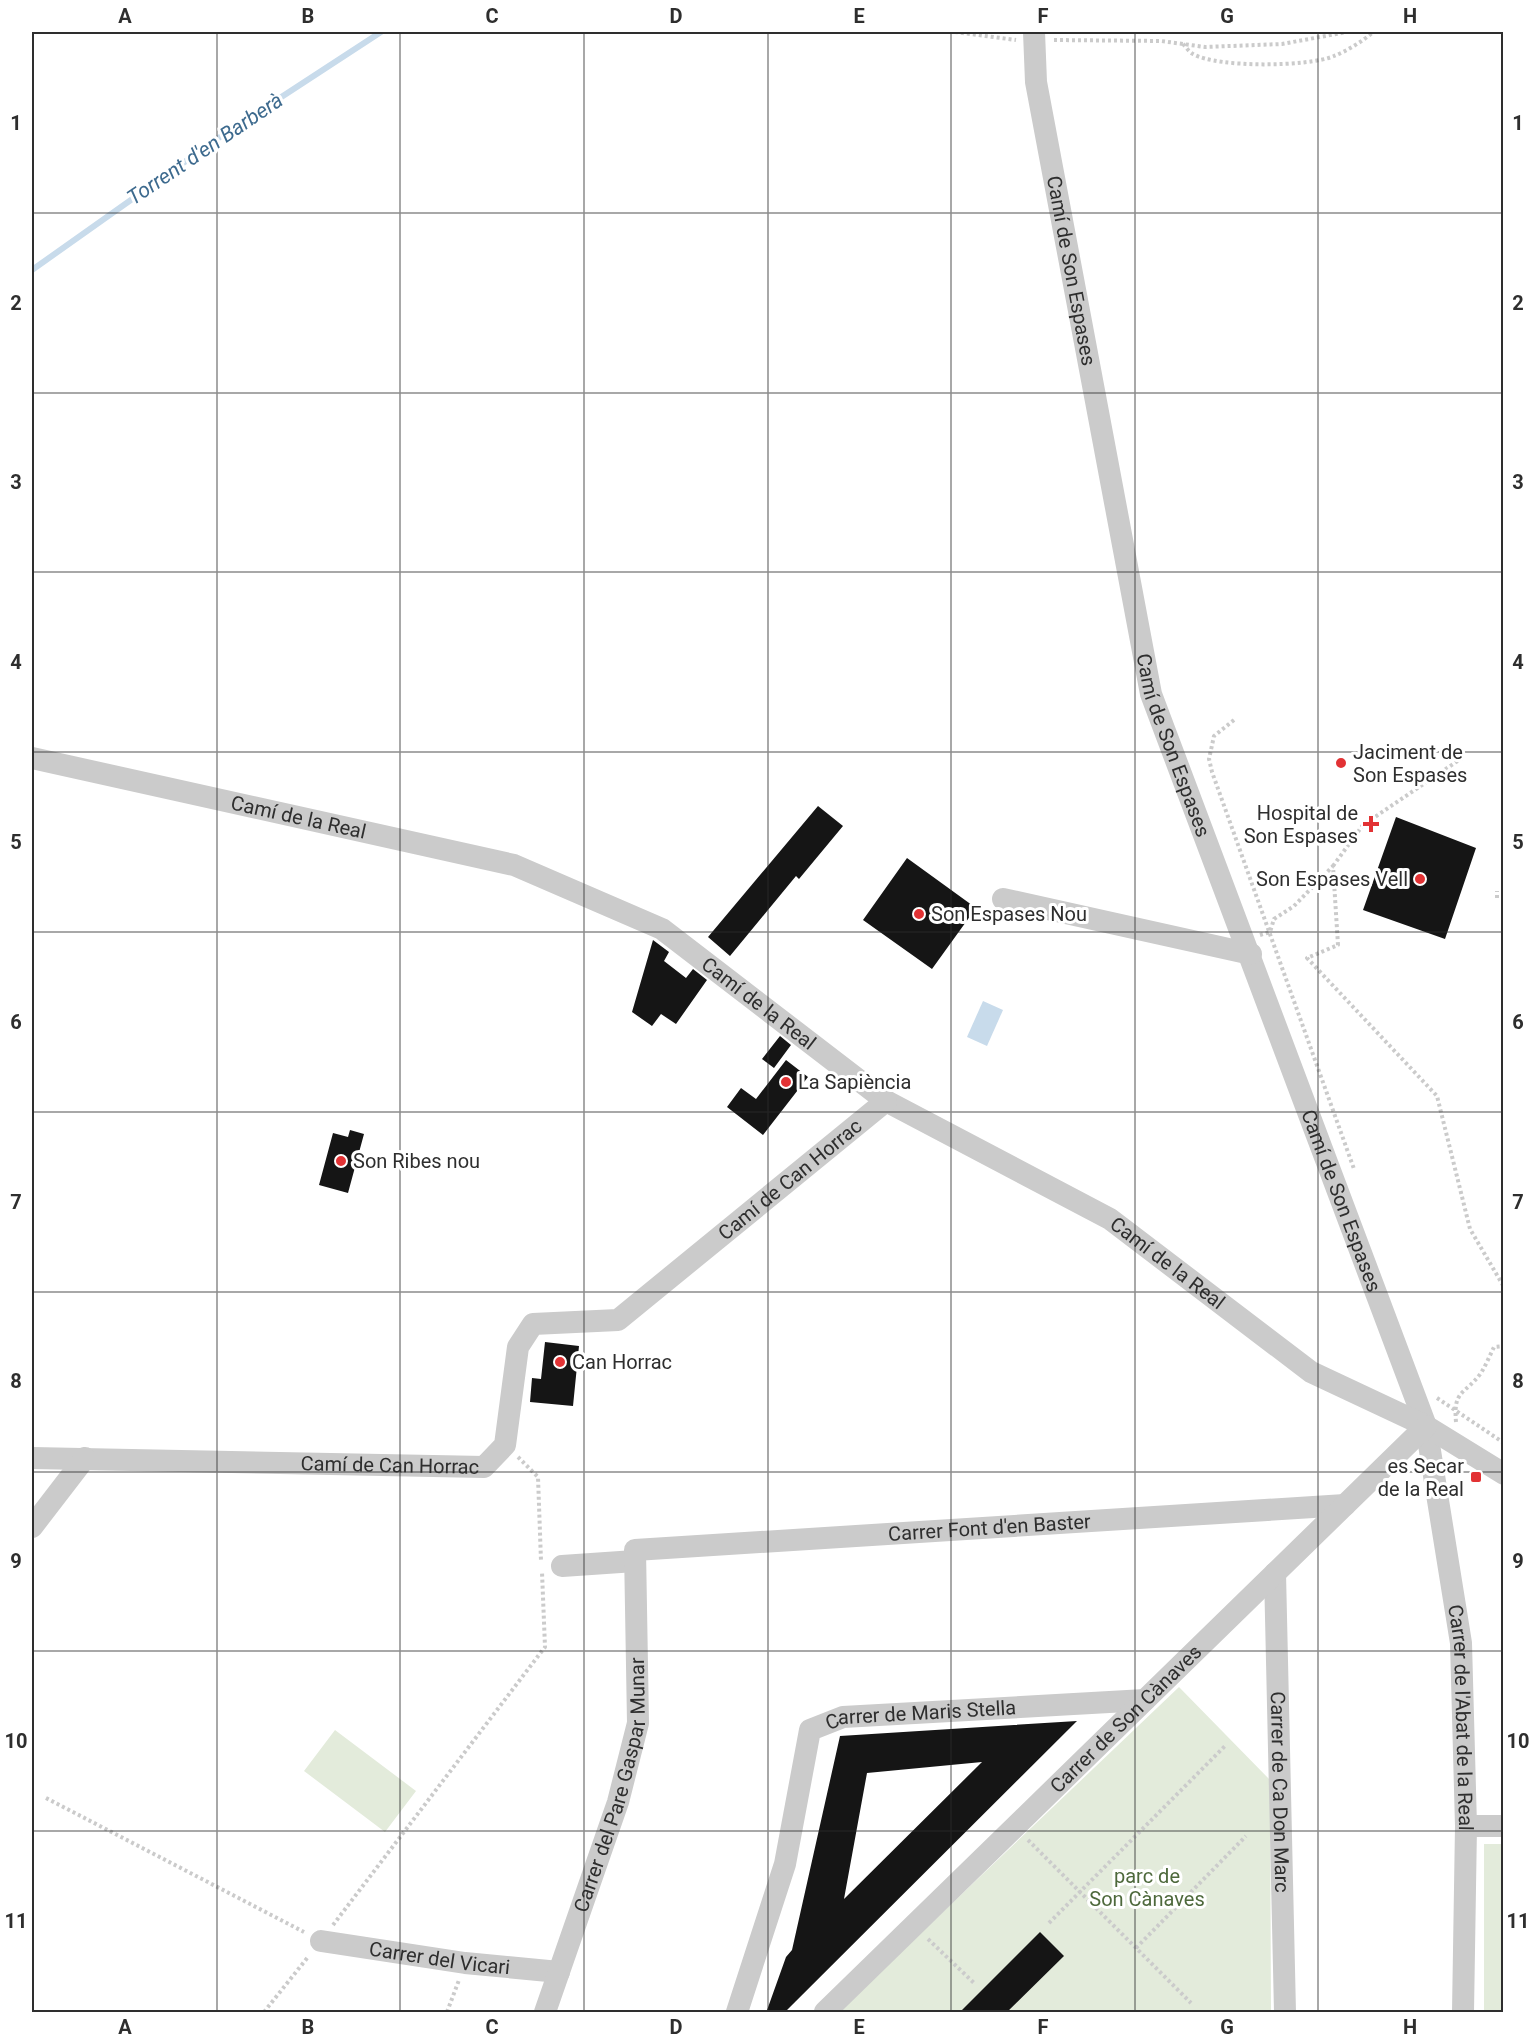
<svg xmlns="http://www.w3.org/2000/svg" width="1535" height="2044" font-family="Roboto,sans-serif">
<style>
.green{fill:#e3ebdb}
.water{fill:#c8dbeb}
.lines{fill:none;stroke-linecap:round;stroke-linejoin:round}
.stream{stroke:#c8dbeb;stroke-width:6}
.building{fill:#151515;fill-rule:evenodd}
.path{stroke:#cbcbcb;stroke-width:4;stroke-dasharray:3 3;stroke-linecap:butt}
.minor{stroke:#cbcbcb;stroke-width:22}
.grid{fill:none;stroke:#2e2e2e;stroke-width:1.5;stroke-opacity:0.55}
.poi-dot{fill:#e23234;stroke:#fff;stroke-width:2}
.labels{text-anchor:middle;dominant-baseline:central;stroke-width:6;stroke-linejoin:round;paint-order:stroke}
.street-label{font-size:20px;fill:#2e2e2e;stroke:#fff}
.poi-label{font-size:20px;fill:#2e2e2e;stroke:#fff;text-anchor:start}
.park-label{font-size:20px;fill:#4e693c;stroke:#fff}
.water-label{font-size:21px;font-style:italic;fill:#3d6a8e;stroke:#fff}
.neatline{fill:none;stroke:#2e2e2e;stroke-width:2}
.grid-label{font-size:20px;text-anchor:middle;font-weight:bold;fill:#2e2e2e}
</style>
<rect width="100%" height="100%" fill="#fff"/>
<path class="green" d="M1179,1687L1270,1780L1271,2012H838Z
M335,1730L416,1791L385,1832L304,1771Z
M1484,1844H1503V2012H1484Z"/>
<path class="water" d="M983,1001L1003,1010L987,1046L967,1037Z"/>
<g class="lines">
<path class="stream" d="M32,270L217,139L381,32"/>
</g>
<path class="building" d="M818,806L843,826L799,879L796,876L730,956L708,937Z
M1396,817L1476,848L1445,939L1363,910Z
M907,858L976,908L932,969L863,920Z
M653,940L669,952L664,961L686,978L693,969L707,980L676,1024L661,1014L652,1026L632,1012Z
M780,1036L791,1045L774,1068L762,1059Z
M786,1060L808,1077L763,1135L727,1107L741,1088L756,1099Z
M350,1130L364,1134L348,1193L319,1185L333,1133L348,1137Z
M545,1342L579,1346L573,1406L530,1402L532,1378L541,1379Z
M1077,1721L784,2013H766L786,1957L792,1950L840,1736ZM982,1762L844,1899L867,1773Z
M1040,1932L1064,1956L1006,2013H959Z"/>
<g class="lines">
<path class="path" d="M955,32L1016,40
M1054,40L1161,41L1205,47L1282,44L1347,32
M1183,44C1186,47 1189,52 1193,54C1217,68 1309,67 1334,56C1347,51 1363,41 1373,32
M1234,720L1214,736L1209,759L1212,772L1354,1169
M1333,866L1363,825L1462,758
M1497,898V891
M1260,935L1270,932L1274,919L1294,906L1333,866L1338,945L1307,958L1437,1096L1470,1229L1504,1287
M1437,1398L1504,1443
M1456,1422C1453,1389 1465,1395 1481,1373C1486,1365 1490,1355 1494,1347L1504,1346
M518,1457L538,1477L541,1561
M46,1798L304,1932
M1028,1840L1191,2003
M1049,1923L1226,1745
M333,1925L545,1647L542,1572
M928,1939L974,1983
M1136,1948L1246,1836
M264,2012L308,1957
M447,2012L459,1980"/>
<g class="minor">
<path id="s1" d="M1034,32L1036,82L1151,694L1426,1426L1461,1643L1466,1826L1463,2012"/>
<path id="s2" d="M32,758L514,865L662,929L886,1101L1110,1219L1311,1372L1426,1426L1504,1474"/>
<path d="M1003,899L1251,954"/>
<path id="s3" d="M32,1458L484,1467L505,1445L518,1347L533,1324L618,1320L886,1101"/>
<path d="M32,1527L85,1458"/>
<path d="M562,1566L635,1561"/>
<path id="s4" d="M1275,1573L1285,2012"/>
<path d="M1466,1826H1504"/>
<path id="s5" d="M321,1941L465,1963L559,1972"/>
<path id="s6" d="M545,2012L618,1802L638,1723L635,1550L1345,1505"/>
<path id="s7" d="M737,2012L785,1864L810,1730L843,1717L1145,1700"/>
<path id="s8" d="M825,2012L1426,1426"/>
</g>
</g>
<path class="grid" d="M217,32V2012M400,32V2012M584,32V2012M768,32V2012M951,32V2012M1135,32V2012M1318,32V2012M32,213H1504M32,393H1504M32,572H1504M32,752H1504M32,932H1504M32,1112H1504M32,1292H1504M32,1472H1504M32,1651H1504M32,1831H1504"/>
<g class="poi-dot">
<circle cx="1341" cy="763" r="6"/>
<path d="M1368 815h6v6h6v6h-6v6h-6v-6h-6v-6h6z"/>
<circle cx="1420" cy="879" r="6"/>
<circle cx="919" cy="914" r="6"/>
<circle cx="786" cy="1082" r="6"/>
<circle cx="341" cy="1161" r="6"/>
<circle cx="560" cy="1362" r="6"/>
<rect x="1470" y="1471" width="12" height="12" rx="3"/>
</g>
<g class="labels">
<g class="street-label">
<text stroke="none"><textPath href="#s1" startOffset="242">Camí de Son Espases</textPath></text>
<text stroke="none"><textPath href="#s1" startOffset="728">Camí de Son Espases</textPath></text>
<text stroke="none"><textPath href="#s2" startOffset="273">Camí de la Real</textPath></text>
<text stroke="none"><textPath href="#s2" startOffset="777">Camí de la Real</textPath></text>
<text stroke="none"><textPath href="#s3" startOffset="916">Camí de Can Horrac</textPath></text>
<text stroke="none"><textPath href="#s1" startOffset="1214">Camí de Son Espases</textPath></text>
<text stroke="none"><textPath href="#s2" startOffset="1263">Camí de la Real</textPath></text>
<text stroke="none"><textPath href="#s3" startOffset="358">Camí de Can Horrac</textPath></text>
<text stroke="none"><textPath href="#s6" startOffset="832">Carrer Font d'en Baster</textPath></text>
<text stroke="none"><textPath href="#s7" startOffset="405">Carrer de Maris Stella</textPath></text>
<text stroke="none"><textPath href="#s1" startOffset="1749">Carrer de l'Abat de la Real</textPath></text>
<text stroke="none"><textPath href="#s8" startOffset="420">Carrer de Son Cànaves</textPath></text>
<text stroke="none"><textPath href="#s6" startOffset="238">Carrer del Pare Gaspar Munar</textPath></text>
<text stroke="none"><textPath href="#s4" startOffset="219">Carrer de Ca Don Marc</textPath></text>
<text stroke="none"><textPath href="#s5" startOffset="120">Carrer del Vicari</textPath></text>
</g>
<g class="poi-label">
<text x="1353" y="752">Jaciment de<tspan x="1353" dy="23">Son Espases</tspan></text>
<text x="1358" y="813" text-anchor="end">Hospital de<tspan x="1358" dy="23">Son Espases</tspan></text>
<text x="1408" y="879" text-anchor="end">Son Espases Vell</text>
<text x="931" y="914">Son Espases Nou</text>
<text x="798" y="1082">La Sapiència</text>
<text x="353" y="1161">Son Ribes nou</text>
<text x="572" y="1362">Can Horrac</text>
<text x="1464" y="1466" text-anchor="end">es Secar<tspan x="1464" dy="23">de la Real</tspan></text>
</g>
<g class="park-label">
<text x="1147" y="1876">parc de<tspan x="1147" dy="23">Son Cànaves</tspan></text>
</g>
<g class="water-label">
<text transform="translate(205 149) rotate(-34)">Torrent d'en Barberà</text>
</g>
</g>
<rect width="1535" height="2044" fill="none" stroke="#ffffff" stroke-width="66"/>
<rect x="33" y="33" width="1469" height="1978" class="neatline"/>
<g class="grid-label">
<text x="125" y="23">A</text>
<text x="308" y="23">B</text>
<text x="492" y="23">C</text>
<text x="676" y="23">D</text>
<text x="859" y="23">E</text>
<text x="1043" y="23">F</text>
<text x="1227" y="23">G</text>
<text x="1410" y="23">H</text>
<text x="16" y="130">1</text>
<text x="1518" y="130">1</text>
<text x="16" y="310">2</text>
<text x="1518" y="310">2</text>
<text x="16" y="489">3</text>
<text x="1518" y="489">3</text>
<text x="16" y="669">4</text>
<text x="1518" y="669">4</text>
<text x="16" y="849">5</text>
<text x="1518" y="849">5</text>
<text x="16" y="1029">6</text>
<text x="1518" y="1029">6</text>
<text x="16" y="1209">7</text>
<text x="1518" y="1209">7</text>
<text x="16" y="1388">8</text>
<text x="1518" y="1388">8</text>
<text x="16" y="1568">9</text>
<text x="1518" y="1568">9</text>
<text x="16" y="1748">10</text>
<text x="1518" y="1748">10</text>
<text x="16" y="1928">11</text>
<text x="1518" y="1928">11</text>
<text x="125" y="2034">A</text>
<text x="308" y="2034">B</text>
<text x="492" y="2034">C</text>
<text x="676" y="2034">D</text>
<text x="859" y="2034">E</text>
<text x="1043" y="2034">F</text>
<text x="1227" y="2034">G</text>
<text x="1410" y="2034">H</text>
</g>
</svg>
